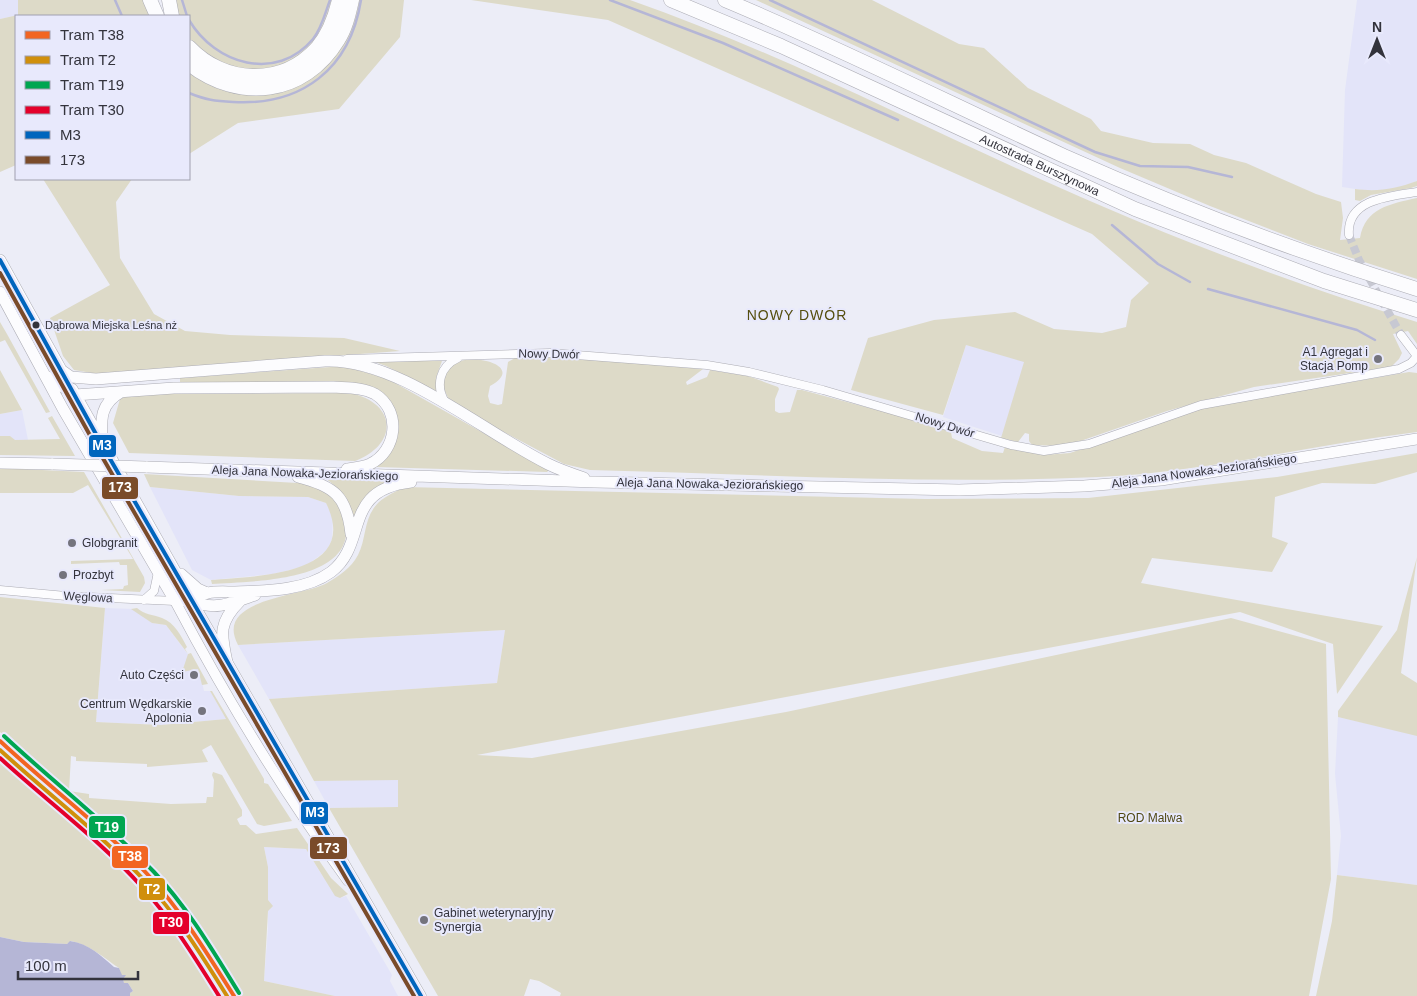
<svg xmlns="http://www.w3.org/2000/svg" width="1417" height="996" font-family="Arial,sans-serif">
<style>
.built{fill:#e3e4f9}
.green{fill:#dddac8}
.water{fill:#b5b6d6}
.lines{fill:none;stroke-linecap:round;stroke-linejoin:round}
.stream{stroke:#b5b6d6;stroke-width:2.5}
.street-tunnel{stroke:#c7c8d2;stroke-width:8;stroke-dasharray:8 4;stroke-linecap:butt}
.street-casing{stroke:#acacb4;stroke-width:9}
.secondary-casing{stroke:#acacb4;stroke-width:11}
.primary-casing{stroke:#acacb4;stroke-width:12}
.highway-casing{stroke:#acacb4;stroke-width:15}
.street{stroke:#fcfcfe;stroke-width:8}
.secondary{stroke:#fcfcfe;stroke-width:10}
.primary{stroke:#fcfcfe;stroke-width:11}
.highway{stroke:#fcfcfe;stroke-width:14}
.primary-bridge-casing{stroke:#acacb4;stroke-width:12;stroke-linecap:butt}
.primary-bridge{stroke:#fcfcfe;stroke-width:11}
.bus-1-casing{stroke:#e8e9fc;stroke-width:8}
.bus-2-casing{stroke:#e8e9fc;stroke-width:8}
.bus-1{stroke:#0065bd;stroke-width:4}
.bus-2{stroke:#7a4b2a;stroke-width:4}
.tram-1-casing{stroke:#e8e9fc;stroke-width:8}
.tram-2-casing{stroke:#e8e9fc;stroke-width:8}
.tram-3-casing{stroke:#e8e9fc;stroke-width:8}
.tram-4-casing{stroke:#e8e9fc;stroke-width:8}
.tram-1{stroke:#f26522;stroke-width:4}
.tram-2{stroke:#d08f0c;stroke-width:4}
.tram-3{stroke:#00a651;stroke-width:4}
.tram-4{stroke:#e4002b;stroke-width:4}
.bus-dot{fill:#33333c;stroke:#e8e9fc;stroke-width:2}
.poi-dot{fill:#74747d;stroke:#e8e9fc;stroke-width:2}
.labels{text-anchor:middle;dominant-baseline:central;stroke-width:4;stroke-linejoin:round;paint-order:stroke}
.bus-label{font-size:11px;fill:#33333c;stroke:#e8e9fc;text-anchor:start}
.street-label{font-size:12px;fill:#33333c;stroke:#e8e9fc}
.poi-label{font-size:12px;fill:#33333c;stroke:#e8e9fc;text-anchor:end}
.park-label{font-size:12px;fill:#504914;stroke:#e8e9fc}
.neighbourhood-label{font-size:14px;letter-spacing:1px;fill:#554e0f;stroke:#e8e9fc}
.line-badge{stroke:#e8e9fc;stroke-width:2}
.badge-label{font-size:14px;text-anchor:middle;font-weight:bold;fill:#fff}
</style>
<rect width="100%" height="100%" fill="#ecedf7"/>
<path class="built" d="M0,0H18L19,15L0,19Z
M1357,0H1417V181L1397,189L1376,192L1342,187L1345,90Z
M966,345L1025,361L1002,436L943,417Z
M22,410L28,440H14L10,436H0V414Z
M150,487L239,496L308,497L326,503L333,516L332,539L327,550L306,566L273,574L211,580L192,570Z
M105,608L134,609L152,623L166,625L199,669L204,691H210L226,719L161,725L96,722Z
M505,630L497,683L269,699L238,645Z
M1338,717L1417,735V885L1337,875L1341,836L1335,774Z
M398,779L399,807L329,808L314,781Z
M264,847L306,849L320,872L340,898L346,896L392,975L390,981L398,996H335L264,981L268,929V867Z"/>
<path class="green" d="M18,0H145L152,16H16V165L0,172V19L18,15Z
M174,0H334C329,12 326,29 318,39C289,73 242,81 205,54C199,50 194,43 189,38V16H178Z
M358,0H404L400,37L339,109L238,123L189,154V70L266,93Z
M471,0H630C793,57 946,140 1104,207C1206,251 1310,289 1417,322V344L1408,331L1393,334L1402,353L1399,359L1391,367L1254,387L1167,411L1072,444L1061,446L1032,445L1029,441V434L1025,433L1018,442L1001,438L1024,362L966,345L943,415L851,390L868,338L934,320L1015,312L1054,329L1102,333L1126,327L1131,300L1149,283L1092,234L608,20Z
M756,0H872L959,44L984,48L1028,88L1091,119L1101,131L1153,143L1190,144L1214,155L1246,163L1316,194L1341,202L1343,218L1340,240L1360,238C1365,208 1390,204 1417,198V279L1308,244L1210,206L1120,168Z
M43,179H132L116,202L120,258L154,314L185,331L230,335L344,338L400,351L98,374L74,370L63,356L50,318L110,285Z
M1417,181V186L1411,188L1371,195L1360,201L1355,200V189C1378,192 1395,189 1417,181Z
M0,322L7,334L50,412L46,413L5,340L0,342Z
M550,356L703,369L686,382L687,385L707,377L710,370L748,376L778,387L779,389L775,399V411L779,413L790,412L797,390H802L937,426L951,432L952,438L982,451L1003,453L1005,447L1044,455L1070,453L1202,408L1409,372L1417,373V432C1311,445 1206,472 1099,477C929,485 760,474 590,470L564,464L451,404L442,385C445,377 446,369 454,364C472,352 527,366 490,386L488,396L490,403L498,405L502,404L508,362L515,358Z
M412,359L442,361L436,378L438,392L386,366L372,361Z
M344,366L388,379L549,470L547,472L376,467L391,452L398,429L379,393L180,384V378Z
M0,370L22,410L0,414Z
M350,393C397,403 399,444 355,461L129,453L113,423L120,399L132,394Z
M52,416L75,456L0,455V436H10L15,440L60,439L48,418Z
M1417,453V472L1375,484L1322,483L1275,497L1272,537L1288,543L1272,572L1152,558L1141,583L1383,626L1337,694L1333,644L1240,612L477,755L532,758L786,712L1231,618L1326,644L1331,879L1309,996H560L561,993L539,981L530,979L524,996H438L329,808L398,807V780L314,781L269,699L497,683L505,630L238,645C213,598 302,597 327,583C339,576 351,568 358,555C367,538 363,517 379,502C386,496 396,491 405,487L925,499L1088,498L1277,477Z
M0,468L84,472L144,577L145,583L140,592L101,590L123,589L124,586L128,585L127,565H120L119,562L71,564V561L133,559L88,485L73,493H0Z
M144,474L315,484C320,487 327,489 332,493C337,497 345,517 346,524C354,583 249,581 212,584L211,580C255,576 362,576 326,503L308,497L239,496L150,487Z
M323,477L393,479C374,489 365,499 354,517C348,498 340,488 323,477Z
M1417,557L1401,673L1417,683V736L1338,717V711L1397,630Z
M0,597L105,608L96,722L161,725L226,719L210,691H212L264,779V783L268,784L292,821L264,826L257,824L211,745L202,750L208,762L147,767V764L76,761V757L71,756L69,791L89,794V798L171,804L206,803L207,797H213L214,780L212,775L213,772L222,775L242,810V816L237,819L240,825H246L256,834L297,828L331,878L348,894L340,898L335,896L306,849L264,847L268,867V900L273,906L268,911L264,981L335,996H242L154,872L97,817L0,732Z
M137,608C145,615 152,614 162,618C175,623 181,636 187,647L185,649L188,654L191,653L208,684L202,685L198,669L182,672L188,654L166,625L152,623L131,609Z
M0,758L5,763L8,759L110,854L159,904L220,996H130V993L133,991L128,983H124L119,968C105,959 91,945 71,941L67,944L24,942L0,937Z
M1337,875L1417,885V996H1316L1332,921Z"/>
<path class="water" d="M0,937L24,942L67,944L70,941C90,944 101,956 114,967L119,968L122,975H126L123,979L124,983H128L133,991L130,993V996H0Z"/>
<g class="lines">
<path class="stream" d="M115,0L122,16
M182,0L187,16
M610,0L723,43L898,120
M770,0L1095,152L1140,166L1188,167L1232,177
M189,20C215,64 276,83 313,39C322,28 325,13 330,0
M189,93C206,100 215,101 233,102C302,106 350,69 361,0
M1112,225L1158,264L1190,282
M1208,289L1357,330L1375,340"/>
<path class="street-tunnel" d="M1349,235L1359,260L1401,335"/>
<g class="street-casing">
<path id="street" d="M1349,235C1346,199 1390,196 1417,192
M347,359L550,353L707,365L749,372L823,390L1011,445L1044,451L1089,444L1201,405L1399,369L1411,363L1417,356L1401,335
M445,402C435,385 440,366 458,358
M0,590L66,596L175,601
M144,600L154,591L158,572"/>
</g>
<g class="secondary-casing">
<path id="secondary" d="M175,601C226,698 284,793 348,881
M192,601L421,996"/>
</g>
<g class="primary-casing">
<path id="primary" d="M0,260L64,375
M0,292L63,409L175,601C193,601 194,597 208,593C216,591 226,592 235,592C265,591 305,591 331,572C369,543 341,490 411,482
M61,370L71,377L96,379L325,361C398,358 483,432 548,464C560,470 572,474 584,478
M48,377L75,395L174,388L333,387C346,388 362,387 375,394C402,411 397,451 370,464C363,467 354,468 347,469
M72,389L192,601
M102,440C101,419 100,404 121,392
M0,463L53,464
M146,467L595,482L959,490L1084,486L1161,480L1417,439
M298,477C334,486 347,496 351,534
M181,574L198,589L207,593
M192,601C215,611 232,603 255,595
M227,662C221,634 218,623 240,601"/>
</g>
<g class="highway-casing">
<g id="highway">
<path d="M150,0L157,16"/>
<path d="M169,0L172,16"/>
<path id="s1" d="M671,0L781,46L1135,209L1324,281L1417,310"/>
<path d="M725,0C840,48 951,104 1064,156C1179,207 1297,252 1417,289"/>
<path d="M189,47C224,84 281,87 317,48C329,34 335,17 339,0"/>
<path d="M189,64C239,103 304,96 338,40C346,28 349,13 352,0"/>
</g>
</g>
<use href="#street" class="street"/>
<use href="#secondary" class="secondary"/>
<use href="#primary" class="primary"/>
<use href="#highway" class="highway"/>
<g class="primary-bridge-casing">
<path id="primary-bridge" d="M53,464L146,467"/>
</g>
<use href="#primary-bridge" class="primary-bridge"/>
<g class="bus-1-casing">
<path id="bus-1" d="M0,260L102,445L421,996"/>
</g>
<g class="bus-2-casing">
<path id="bus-2" d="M0,273L97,448L414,996"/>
</g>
<use href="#bus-1" class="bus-1"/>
<use href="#bus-2" class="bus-2"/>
<g class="tram-1-casing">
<path id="tram-1" d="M0,741C49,787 105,828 150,877C183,913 208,955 234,996"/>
</g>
<g class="tram-2-casing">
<path id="tram-2" d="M0,750C48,794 100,833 145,881C177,915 202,956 227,996"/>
</g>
<g class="tram-3-casing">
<path id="tram-3" d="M4,736C53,782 107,823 154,872C188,908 213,951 239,993"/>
</g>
<g class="tram-4-casing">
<path id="tram-4" d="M0,758C47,801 99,839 142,887C172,920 195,958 219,996"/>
</g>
<use href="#tram-1" class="tram-1"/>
<use href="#tram-2" class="tram-2"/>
<use href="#tram-3" class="tram-3"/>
<use href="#tram-4" class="tram-4"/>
</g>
<circle class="bus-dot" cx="36" cy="325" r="4.5"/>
<g class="poi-dot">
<circle cx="1378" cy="359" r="5"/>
<circle cx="72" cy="543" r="5"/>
<circle cx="63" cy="575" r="5"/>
<circle cx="194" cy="675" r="5"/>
<circle cx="202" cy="711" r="5"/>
<circle cx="424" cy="920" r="5"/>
</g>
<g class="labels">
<g class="bus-label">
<text x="45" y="325">Dąbrowa Miejska Leśna nż</text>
</g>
<g class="street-label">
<text stroke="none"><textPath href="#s1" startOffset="404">Autostrada Bursztynowa</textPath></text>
<text transform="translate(549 354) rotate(1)">Nowy Dwór</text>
<text transform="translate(945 425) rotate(17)">Nowy Dwór</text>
<text transform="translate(1204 471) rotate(-8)">Aleja Jana Nowaka-Jeziorańskiego</text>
<text transform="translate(305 473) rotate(2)">Aleja Jana Nowaka-Jeziorańskiego</text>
<text transform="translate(710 484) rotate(1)">Aleja Jana Nowaka-Jeziorańskiego</text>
<text transform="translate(88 597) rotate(3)">Węglowa</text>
</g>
<g class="poi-label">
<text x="1368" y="352">A1 Agregat i<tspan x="1368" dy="14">Stacja Pomp</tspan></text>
<text x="82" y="543" text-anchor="start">Globgranit</text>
<text x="73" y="575" text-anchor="start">Prozbyt</text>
<text x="184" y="675">Auto Części</text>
<text x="192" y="704">Centrum Wędkarskie<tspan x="192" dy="14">Apolonia</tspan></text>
<text x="434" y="913" text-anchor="start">Gabinet weterynaryjny<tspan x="434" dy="14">Synergia</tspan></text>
</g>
<g class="park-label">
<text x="1150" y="818">ROD Malwa</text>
</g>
<g class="neighbourhood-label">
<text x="797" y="315">NOWY DWÓR</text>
</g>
</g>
<g class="line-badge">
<rect x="88" y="434" width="29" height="24" rx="5" fill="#0065bd"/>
<rect x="101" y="476" width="38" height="24" rx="5" fill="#7a4b2a"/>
<rect x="300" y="801" width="29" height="24" rx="5" fill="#0065bd"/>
<rect x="88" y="815" width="38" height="24" rx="5" fill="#00a651"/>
<rect x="309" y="836" width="39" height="24" rx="5" fill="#7a4b2a"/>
<rect x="111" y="845" width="38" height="24" rx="5" fill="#f26522"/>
<rect x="138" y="877" width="28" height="24" rx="5" fill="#d08f0c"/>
<rect x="152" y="911" width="38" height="24" rx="5" fill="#e4002b"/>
</g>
<g class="badge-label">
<text x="102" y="450">M3</text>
<text x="120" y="492">173</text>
<text x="315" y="817">M3</text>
<text x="107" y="832">T19</text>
<text x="328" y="853">173</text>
<text x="130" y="861">T38</text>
<text x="152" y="894">T2</text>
<text x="171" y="927">T30</text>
</g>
<rect x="15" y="15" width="175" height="165" fill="#e8e9fc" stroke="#a0a0af"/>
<rect x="25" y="31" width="25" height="8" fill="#f26522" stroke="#a0a0af"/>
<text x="60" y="40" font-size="15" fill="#33333c">Tram T38</text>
<rect x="25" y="56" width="25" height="8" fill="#d08f0c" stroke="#a0a0af"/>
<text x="60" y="65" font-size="15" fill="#33333c">Tram T2</text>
<rect x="25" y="81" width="25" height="8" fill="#00a651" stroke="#a0a0af"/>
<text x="60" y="90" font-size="15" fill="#33333c">Tram T19</text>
<rect x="25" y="106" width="25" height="8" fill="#e4002b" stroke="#a0a0af"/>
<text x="60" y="115" font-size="15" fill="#33333c">Tram T30</text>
<rect x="25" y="131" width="25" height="8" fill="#0065bd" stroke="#a0a0af"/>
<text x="60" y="140" font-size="15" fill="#33333c">M3</text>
<rect x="25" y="156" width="25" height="8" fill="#7a4b2a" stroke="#a0a0af"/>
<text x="60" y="165" font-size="15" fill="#33333c">173</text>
<g transform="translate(1377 40)" stroke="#e8e9fc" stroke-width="4" paint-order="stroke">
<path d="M0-4L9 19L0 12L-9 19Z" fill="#33333c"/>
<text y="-8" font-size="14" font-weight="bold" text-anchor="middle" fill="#33333c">N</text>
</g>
<path d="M18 971v8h120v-8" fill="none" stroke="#33333c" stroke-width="2.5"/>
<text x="25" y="971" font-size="15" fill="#33333c" stroke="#e8e9fc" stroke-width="4" paint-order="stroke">100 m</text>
</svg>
